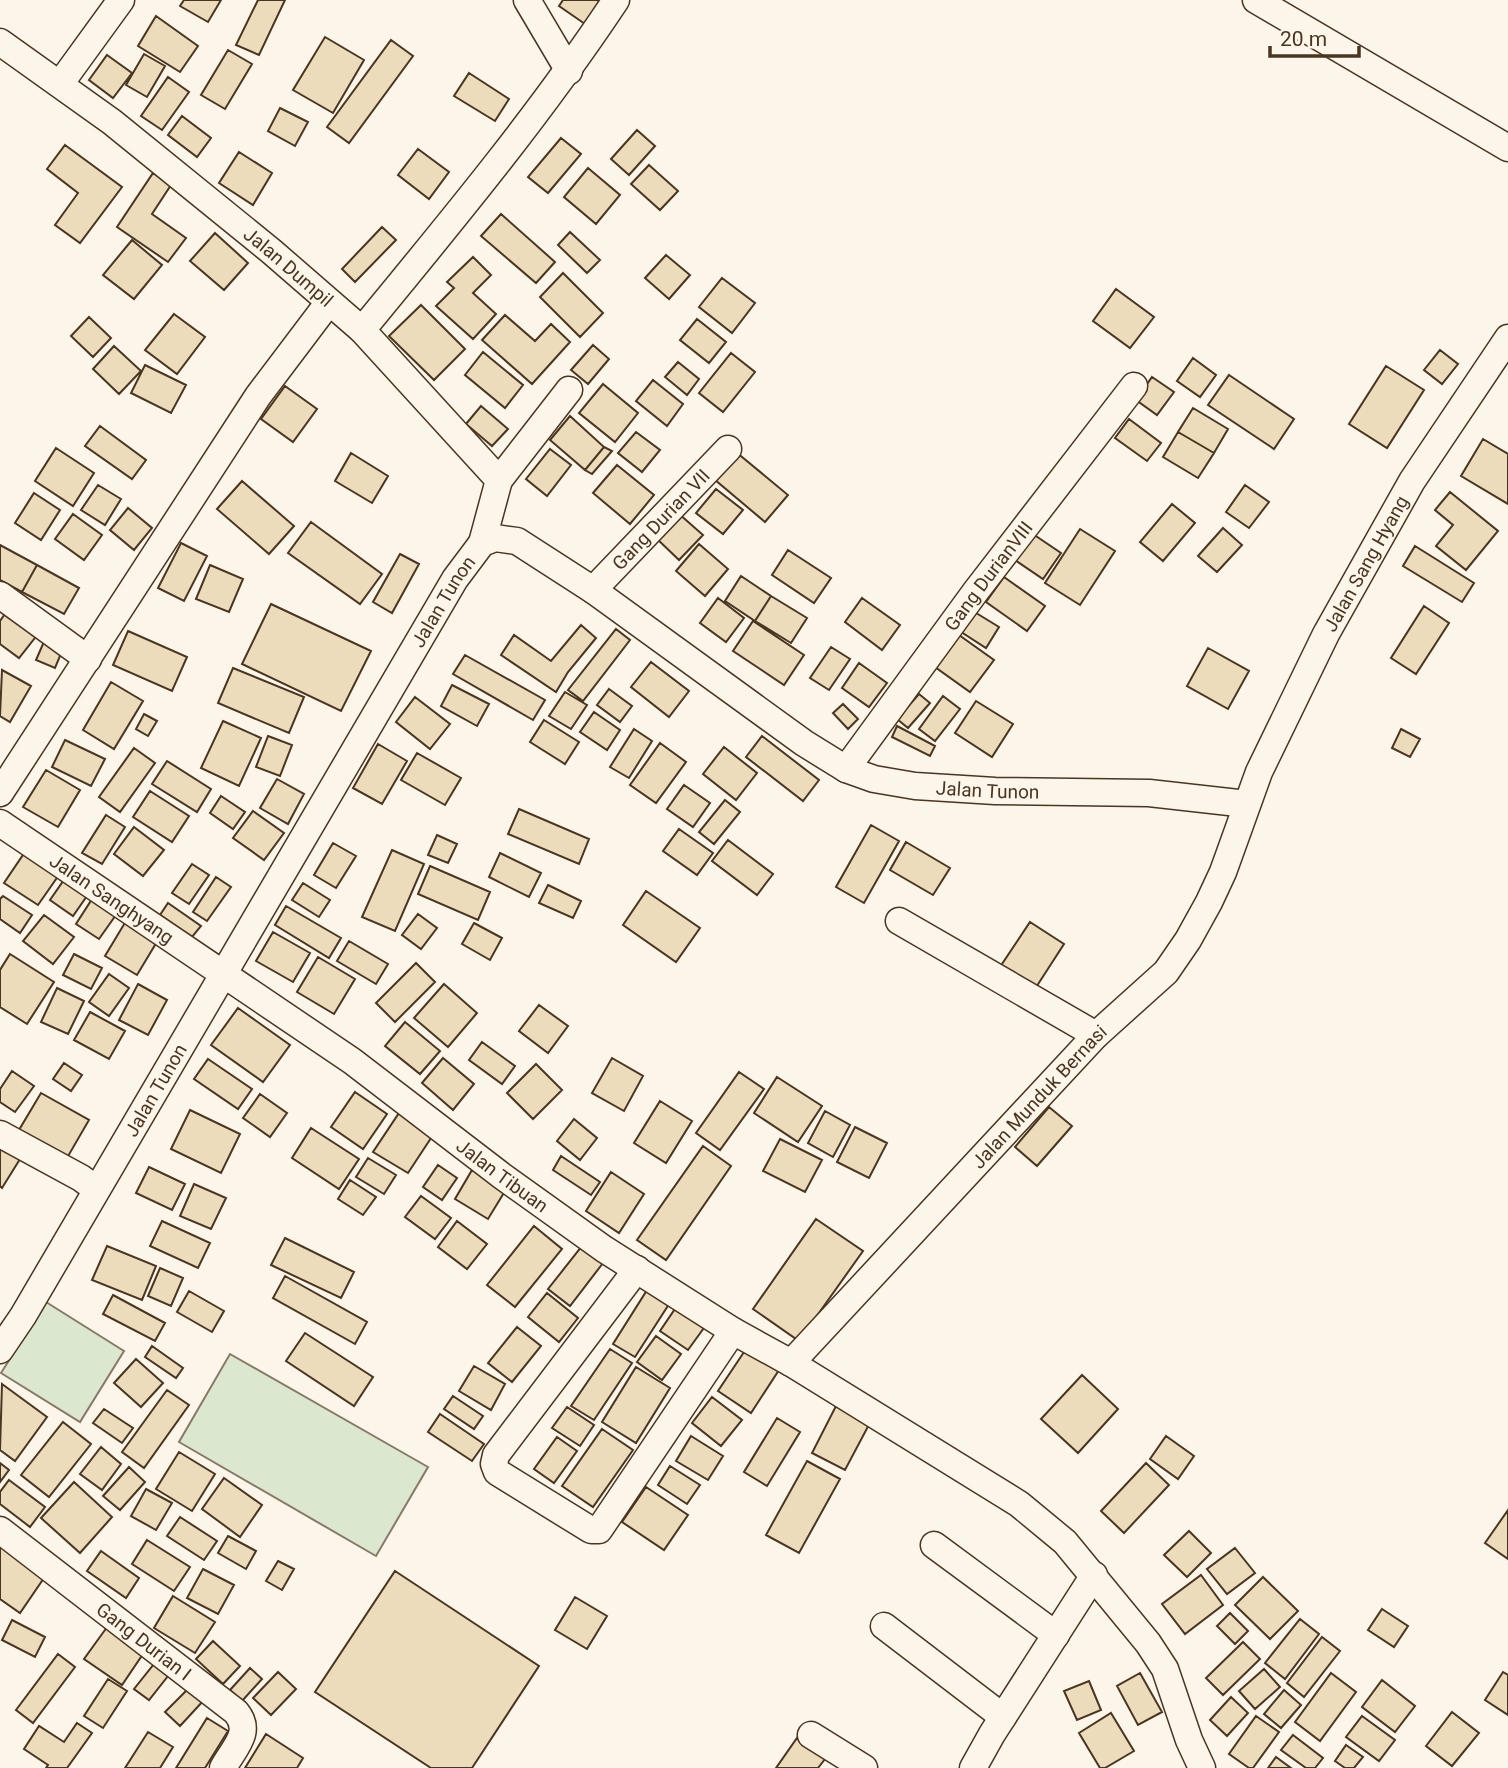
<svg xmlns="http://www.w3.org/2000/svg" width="1508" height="1768" font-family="Roboto,sans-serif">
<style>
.green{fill:#dce7d0;stroke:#887966;stroke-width:2}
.building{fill:#ecdcbc;stroke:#4a3520;stroke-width:2}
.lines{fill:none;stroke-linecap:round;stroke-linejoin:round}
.minor-casing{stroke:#4a3520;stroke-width:29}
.minor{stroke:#fbf6e9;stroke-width:26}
.labels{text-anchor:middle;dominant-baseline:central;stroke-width:5;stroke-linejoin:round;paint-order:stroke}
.street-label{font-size:19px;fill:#4a3520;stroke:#fbf6e9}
</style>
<rect width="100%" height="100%" fill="#fbf6e9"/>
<path class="green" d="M46,1302L124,1351L80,1422L1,1373Z
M230,1354L428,1467L376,1556L179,1442Z"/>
<path class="building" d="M184,0H221L208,22L180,6Z
M258,0H285L259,55L236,45Z
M563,0H597L601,3L585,24L559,6Z
M156,16L198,46L180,72L138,46Z
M325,37L364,60L333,113L293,90Z
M391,40L413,56L349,143L327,127Z
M228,50L252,64L225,109L201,95Z
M144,54L165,66L147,97L126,85Z
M107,55L132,73L113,98L89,80Z
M469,73L509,99L495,121L454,96Z
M168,77L189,92L162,130L141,116Z
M280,108L308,122L295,146L268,131Z
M182,116L211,138L197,157L168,135Z
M637,130L655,146L629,175L611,159Z
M561,138L581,154L548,193L528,177Z
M65,145L122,187L80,243L55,225L78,193L47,169Z
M418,149L449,172L429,199L398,175Z
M239,152L272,173L253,205L219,183Z
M649,165L678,191L660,210L631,184Z
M588,168L620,195L596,224L564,197Z
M153,173L171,185L152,214L186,238L168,262L117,227Z
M501,214L555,262L536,283L481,236Z
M382,227L396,240L355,282L342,269Z
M570,232L600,260L587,273L558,245Z
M215,233L248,263L224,290L190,261Z
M132,240L162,265L134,299L103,275Z
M666,255L690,275L669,299L645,278Z
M473,257L491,275L473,293L496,314L473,339L436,306L454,288L447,282Z
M563,273L603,313L580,337L540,297Z
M722,278L755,303L732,333L699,307Z
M1116,289L1154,317L1130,348L1093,321Z
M421,305L465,349L434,380L389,336Z
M174,314L205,337L177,374L145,350Z
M505,315L535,341L551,324L570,342L532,384L482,340Z
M89,317L111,338L93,357L71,336Z
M697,319L726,342L709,363L680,340Z
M593,345L609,359L588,384L571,370Z
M114,346L141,371L119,394L93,369Z
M1440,350L1458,364L1442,384L1424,370Z
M483,352L523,385L505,408L465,375Z
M731,353L755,372L723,412L699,393Z
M1193,358L1216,375L1200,397L1177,381Z
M678,362L699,379L687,395L665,377Z
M145,365L186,385L171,413L131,393Z
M1386,366L1424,390L1387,448L1349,424Z
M1229,375L1294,419L1274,449L1208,405Z
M1152,377L1174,392L1157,415L1136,400Z
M653,380L683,404L667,426L636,401Z
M603,384L638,413L615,442L579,413Z
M285,386L317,409L293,442L261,419Z
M481,406L508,429L492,446L466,424Z
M1193,408L1228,429L1214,453L1178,432Z
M570,416L604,447L585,470L550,440Z
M1129,419L1161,443L1147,461L1115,438Z
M100,426L146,460L132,479L85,446Z
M636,432L660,450L642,472L618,453Z
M1178,432L1214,453L1198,478L1163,457Z
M1483,439L1508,454V504L1461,476Z
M604,447L612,451L592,474L585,470Z
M56,448L94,473L73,506L35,481Z
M550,449L571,465L547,496L526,479Z
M736,452L788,495L765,522L714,479Z
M351,453L388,476L372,503L335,481Z
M617,465L654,495L630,524L593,493Z
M242,481L294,526L269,554L217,509Z
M98,485L121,499L105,525L81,510Z
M1245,485L1269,502L1249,528L1226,512Z
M716,489L743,510L723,534L696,513Z
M1450,492L1498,531L1466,570L1436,546L1453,525L1435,510Z
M34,493L60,510L41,540L15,523Z
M1172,504L1195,523L1163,561L1140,542Z
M128,508L152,528L134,550L110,530Z
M678,513L703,535L679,560L655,537Z
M73,514L102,535L84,560L55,539Z
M311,522L382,574L360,604L288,553Z
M1223,528L1242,545L1217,572L1198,556Z
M1080,529L1115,551L1080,605L1045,583Z
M1027,530L1061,553L1043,579L1009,556Z
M181,543L207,556L184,601L158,588Z
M699,544L728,569L705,596L676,571Z
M0,545L37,565L22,592L0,580Z
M1415,546L1474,583L1462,602L1403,566Z
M788,550L831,578L814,603L772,575Z
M400,554L419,564L392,613L373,602Z
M37,565L79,588L64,614L22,592Z
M210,565L243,579L229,612L196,599Z
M741,576L771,596L755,621L725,601Z
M1004,577L1045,606L1027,631L986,602Z
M771,596L807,618L791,643L755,621Z
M718,598L744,618L726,642L700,623Z
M862,598L900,625L882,650L845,622Z
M271,604L371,651L341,711L242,664Z
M1424,606L1449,623L1416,674L1391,658Z
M968,608L999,627L986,648L955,628Z
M7,611L38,634L19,658L0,644V621Z
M753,621L804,655L784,685L733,651Z
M581,625L596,638L568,672L556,692L501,655L514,635L551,661Z
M616,629L630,640L583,701L568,690Z
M952,630L994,660L970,692L928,662Z
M128,631L187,657L172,691L113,665Z
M46,637L65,644L55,668L36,660Z
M831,647L850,659L829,690L810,678Z
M1208,648L1249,671L1228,709L1187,686Z
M465,655L545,700L533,720L453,674Z
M651,662L689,691L669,717L631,687Z
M859,663L887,683L869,707L842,688Z
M233,668L304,697L289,733L218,703Z
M2,670L31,686L10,722L0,716Z
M111,682L143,701L114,749L83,730Z
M452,685L489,704L477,726L441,706Z
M609,689L632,706L620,722L597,705Z
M565,692L587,705L571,729L549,716Z
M919,694L930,703L908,728L897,719Z
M943,696L960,709L935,741L919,729Z
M415,697L450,724L430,749L396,722Z
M976,701L1013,724L992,757L955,733Z
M843,704L858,719L848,729L833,713Z
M594,712L620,730L607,750L580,732Z
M144,714L157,721L148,736L136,729Z
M544,720L579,742L565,764L530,742Z
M223,721L261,738L239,786L201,768Z
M897,726L935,746L930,756L892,737Z
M634,729L652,741L629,778L610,767Z
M1401,729L1420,739L1410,757L1392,748Z
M268,736L292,745L280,776L256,767Z
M762,736L819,780L803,801L746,757Z
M65,740L105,759L91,786L52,767Z
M660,743L686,762L656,803L630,785Z
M378,744L407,761L382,804L353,788Z
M724,747L757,773L736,800L703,774Z
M134,748L155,763L120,812L99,797Z
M417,753L461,778L445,805L401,780Z
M167,761L211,789L197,812L152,784Z
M46,770L80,790L58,827L23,807Z
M277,779L304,794L288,824L260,808Z
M684,785L710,803L693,827L667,809Z
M150,791L189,816L172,842L133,817Z
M221,796L245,812L233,829L210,813Z
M725,800L740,812L714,844L699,832Z
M519,809L589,839L579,864L508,834Z
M253,811L284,833L264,860L233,838Z
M106,815L125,827L102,864L82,853Z
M871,825L899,841L864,903L836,887Z
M134,827L164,850L143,876L114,854Z
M679,829L713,853L697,875L663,851Z
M437,835L457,844L448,863L428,855Z
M728,840L773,874L757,895L712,861Z
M906,842L950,868L933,895L890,870Z
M333,843L356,856L336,888L314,875Z
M27,849L61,872L38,905L4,883Z
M392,850L424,864L395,931L362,917Z
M500,853L541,873L529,897L489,877Z
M192,864L209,875L189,904L172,893Z
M430,866L490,892L478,920L418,894Z
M66,877L89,893L73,916L50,900Z
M216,877L231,887L207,921L193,912Z
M303,883L330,900L319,917L292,900Z
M548,885L581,901L573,918L539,903Z
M646,891L700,928L676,962L623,925Z
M3,896L32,915L20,933L0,919V899Z
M94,896L118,912L99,939L76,924Z
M168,903L201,926L192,937L160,915Z
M286,906L341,938L329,958L275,925Z
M418,914L437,928L421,949L402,935Z
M44,915L74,937L53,964L23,941Z
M126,921L158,940L137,975L105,956Z
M1030,922L1064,944L1033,992L998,970Z
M474,923L502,938L490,960L462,944Z
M273,932L310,953L293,982L256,961Z
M349,941L388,964L376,984L337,961Z
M10,954L54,982L27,1024L0,1007V970Z
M74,954L102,968L91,989L63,975Z
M318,957L355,979L334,1014L297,992Z
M416,963L435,982L395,1022L376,1003Z
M109,974L129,988L109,1016L89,1002Z
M138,984L167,1000L148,1035L119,1020Z
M444,984L477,1013L448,1047L414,1018Z
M57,988L84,1001L68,1034L41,1022Z
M539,1005L568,1026L548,1053L519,1031Z
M238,1008L290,1045L263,1082L211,1045Z
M90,1012L125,1031L109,1059L74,1040Z
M405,1022L440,1051L420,1074L385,1046Z
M482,1042L515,1066L502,1084L469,1060Z
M443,1058L474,1084L453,1110L422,1083Z
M612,1058L643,1076L624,1111L592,1093Z
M208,1059L252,1089L238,1109L194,1079Z
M64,1063L82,1075L71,1091L53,1079Z
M536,1064L562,1090L533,1119L507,1093Z
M12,1071L34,1086L15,1112L0,1102V1089Z
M739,1072L764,1089L720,1150L696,1133Z
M777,1077L822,1106L798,1142L754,1113Z
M355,1092L387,1114L363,1149L331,1127Z
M41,1093L89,1120L67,1158L19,1130Z
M260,1094L287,1113L270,1137L243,1118Z
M660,1101L692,1121L666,1163L634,1143Z
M1049,1107L1072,1126L1037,1166L1015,1147Z
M190,1110L240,1134L221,1173L171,1149Z
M825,1111L850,1125L833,1157L808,1143Z
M399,1113L433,1135L408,1173L373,1152Z
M574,1119L597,1138L580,1160L557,1141Z
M855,1127L887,1143L869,1178L837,1162Z
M311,1128L359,1159L339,1189L292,1158Z
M0,1136L25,1151L2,1188L0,1186Z
M780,1139L822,1160L805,1192L763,1171Z
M703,1146L731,1166L666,1260L637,1240Z
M561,1156L600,1182L591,1195L553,1170Z
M368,1158L396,1175L384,1194L356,1177Z
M438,1165L457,1178L442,1200L423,1187Z
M149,1167L185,1184L172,1210L136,1193Z
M472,1170L505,1191L488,1219L455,1199Z
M611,1172L644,1194L619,1233L586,1211Z
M350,1180L376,1197L363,1215L338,1199Z
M194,1184L226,1198L211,1229L180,1216Z
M421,1196L451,1218L435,1239L405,1217Z
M816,1219L863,1251L799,1341L753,1309Z
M162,1221L210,1243L198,1268L150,1246Z
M457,1221L487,1244L467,1269L438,1247Z
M534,1226L562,1249L515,1307L487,1285Z
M285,1238L354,1272L341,1298L271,1265Z
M107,1246L156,1266L142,1300L92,1280Z
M582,1246L603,1263L570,1306L548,1289Z
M160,1268L183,1278L171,1306L148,1296Z
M285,1276L367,1322L355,1344L273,1298Z
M649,1287L671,1301L635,1357L613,1344Z
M189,1291L224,1311L212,1332L177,1312Z
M547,1293L578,1318L559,1342L528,1317Z
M113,1295L165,1323L155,1341L103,1314Z
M677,1306L706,1325L688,1350L660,1331Z
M517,1327L541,1346L512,1382L488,1363Z
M305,1333L373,1377L354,1406L286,1361Z
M656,1336L681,1354L662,1380L637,1362Z
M152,1346L183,1368L176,1378L145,1357Z
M610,1349L632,1363L594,1420L571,1406Z
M746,1349L779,1370L751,1413L718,1391Z
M136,1359L163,1383L141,1407L114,1383Z
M474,1366L505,1384L491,1410L459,1391Z
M636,1367L670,1388L636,1443L602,1422Z
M1082,1375L1118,1409L1078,1453L1041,1419Z
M2,1384L47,1417L15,1461L0,1450Z
M167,1390L189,1405L144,1468L122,1452Z
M453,1396L483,1416L474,1429L444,1409Z
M712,1397L742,1420L721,1446L692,1423Z
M838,1402L872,1419L845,1470L812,1453Z
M567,1407L594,1425L580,1446L552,1428Z
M104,1409L133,1428L122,1443L93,1423Z
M440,1414L484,1444L472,1461L428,1432Z
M777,1418L800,1432L767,1486L744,1472Z
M63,1422L91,1444L49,1497L21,1475Z
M602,1429L633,1450L593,1507L562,1486Z
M691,1436L723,1456L708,1480L676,1461Z
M1166,1436L1194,1456L1178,1479L1150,1459Z
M557,1437L577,1451L554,1483L534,1469Z
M101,1447L121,1464L102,1490L80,1474Z
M179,1452L215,1474L192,1511L156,1489Z
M807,1461L840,1479L799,1553L766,1535Z
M0,1463L9,1470L0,1482Z
M1146,1463L1169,1485L1124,1533L1101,1511Z
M670,1466L700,1485L687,1504L658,1485Z
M129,1467L145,1482L120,1510L103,1496Z
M224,1478L262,1505L240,1537L202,1509Z
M9,1480L45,1507L30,1527L0,1504V1492Z
M74,1482L112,1517L80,1553L41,1518Z
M646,1487L688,1515L664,1550L622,1522Z
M146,1489L172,1503L156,1530L131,1516Z
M1508,1510V1559L1485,1543Z
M180,1517L217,1541L204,1560L167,1536Z
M1189,1531L1211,1553L1187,1577L1164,1555Z
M228,1536L256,1551L246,1569L218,1553Z
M147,1540L190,1567L174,1591L132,1564Z
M0,1544L46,1575L20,1613L0,1599Z
M1235,1548L1255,1573L1227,1594L1207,1569Z
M101,1551L139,1578L126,1598L87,1571Z
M278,1561L294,1569L282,1590L266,1581Z
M203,1569L234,1585L218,1614L187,1598Z
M395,1571L539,1666L472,1768H431L315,1692Z
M1201,1575L1223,1605L1185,1634L1162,1604Z
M1263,1577L1298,1611L1270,1639L1235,1605Z
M173,1596L215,1622L195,1653L154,1628Z
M575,1597L607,1616L587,1649L555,1630Z
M1382,1609L1408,1626L1394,1647L1368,1630Z
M1230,1613L1248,1631L1235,1644L1217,1626Z
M1300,1619L1319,1634L1285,1679L1265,1663Z
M12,1620L45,1637L35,1657L2,1640Z
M110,1623L147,1648L122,1685L84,1659Z
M1322,1637L1340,1651L1304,1697L1287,1683Z
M213,1641L240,1666L223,1684L196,1659Z
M1243,1642L1260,1659L1223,1695L1206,1678Z
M58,1654L75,1667L33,1723L16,1710Z
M158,1659L172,1671L149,1700L134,1689Z
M250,1668L262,1679L242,1701L230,1690Z
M1264,1669L1280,1687L1255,1709L1239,1691Z
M278,1672L296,1689L271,1715L253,1698Z
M1503,1672L1508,1675V1715L1485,1700Z
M1140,1673L1162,1712L1138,1725L1117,1686Z
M1331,1673L1356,1692L1320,1741L1295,1722Z
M108,1679L127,1691L103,1728L84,1716Z
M1382,1680L1415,1706L1395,1732L1362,1707Z
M1089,1681L1101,1710L1077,1720L1064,1691Z
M190,1687L204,1700L180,1726L165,1712Z
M1284,1690L1301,1705L1281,1728L1264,1714Z
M1231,1697L1248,1713L1227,1736L1210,1720Z
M1452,1712L1479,1733L1452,1766L1426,1746Z
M1111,1713L1134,1751L1105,1768H1100L1079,1733Z
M1256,1716L1279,1732L1253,1768H1249L1229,1754Z
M1362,1716L1395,1740L1379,1761L1346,1737Z
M207,1718L228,1731L205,1768H176Z
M77,1723L92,1733L67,1768H46L48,1765L24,1749L39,1726L64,1742Z
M148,1732L173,1747L160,1768H125Z
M266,1734L303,1758L297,1768H245Z
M1293,1735L1323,1758L1315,1768H1306L1281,1750Z
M797,1738L825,1759L818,1768H776Z
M1346,1745L1363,1757L1354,1768H1345L1335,1761Z
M1276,1757L1291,1768H1268Z"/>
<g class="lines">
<g class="minor-casing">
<g id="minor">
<path d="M527,0L569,71"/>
<path d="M1256,0L1508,148"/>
<path id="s1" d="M0,42L112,122L271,251L362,330L499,480L482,543"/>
<path d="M60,84L121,0"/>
<path d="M362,330C450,223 539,116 616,0"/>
<path d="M499,480L569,390"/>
<path id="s2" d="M593,590L728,449"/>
<path d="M0,595L88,659"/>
<path id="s3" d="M846,769L976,591L1134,386"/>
<path d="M0,793L258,396L329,302"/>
<path id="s4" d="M0,823L352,1061L502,1176L604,1249L733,1331L791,1363L1019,1504L1065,1542L1148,1643L1165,1669L1189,1740L1202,1768"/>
<path d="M899,921L1096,1035"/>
<path d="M0,1134L81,1178L96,1189"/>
<path d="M637,1269L496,1455L494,1464L497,1472L591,1530H599L733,1331"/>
<path id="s5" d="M0,1350L23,1316L455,579L482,543L495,538L517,541L593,590L804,743L846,769L874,779L915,786L995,791L1149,793L1247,804"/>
<path id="s6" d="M791,1363L1096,1035L1166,972L1188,940L1209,902L1223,872L1259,772L1326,634L1412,481L1508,338"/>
<path id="s7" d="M0,1530L236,1712C253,1732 234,1748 223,1768"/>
<path d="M934,1545L1056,1635"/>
<path d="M884,1626L1003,1717"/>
<path d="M811,1735L864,1768"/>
<path d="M973,1768L992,1734L1094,1575"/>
</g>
</g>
<use href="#minor" class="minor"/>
</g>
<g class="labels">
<g class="street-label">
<text stroke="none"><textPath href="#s1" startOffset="366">Jalan Dumpil</textPath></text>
<text stroke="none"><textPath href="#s2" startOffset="98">Gang Durian VII</textPath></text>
<text stroke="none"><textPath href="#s6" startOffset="998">Jalan Sang Hyang</textPath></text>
<text stroke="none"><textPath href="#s3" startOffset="240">Gang DurianVIII</textPath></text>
<text stroke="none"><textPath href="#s5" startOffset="870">Jalan Tunon</textPath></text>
<text stroke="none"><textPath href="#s5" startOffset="1521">Jalan Tunon</textPath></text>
<text stroke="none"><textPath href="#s4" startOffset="135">Jalan Sanghyang</textPath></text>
<text stroke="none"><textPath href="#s5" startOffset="303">Jalan Tunon</textPath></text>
<text stroke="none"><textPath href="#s6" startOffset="364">Jalan Munduk Bernasi</textPath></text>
<text stroke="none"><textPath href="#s4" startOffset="614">Jalan Tibuan</textPath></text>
<text stroke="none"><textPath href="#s7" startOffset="182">Gang Durian I</textPath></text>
</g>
</g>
<path d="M1270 46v10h89v-10" fill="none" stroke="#4a3520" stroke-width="3.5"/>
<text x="1280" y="46" font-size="21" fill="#4a3520" stroke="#fbf6e9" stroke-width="5" paint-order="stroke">20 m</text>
</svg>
